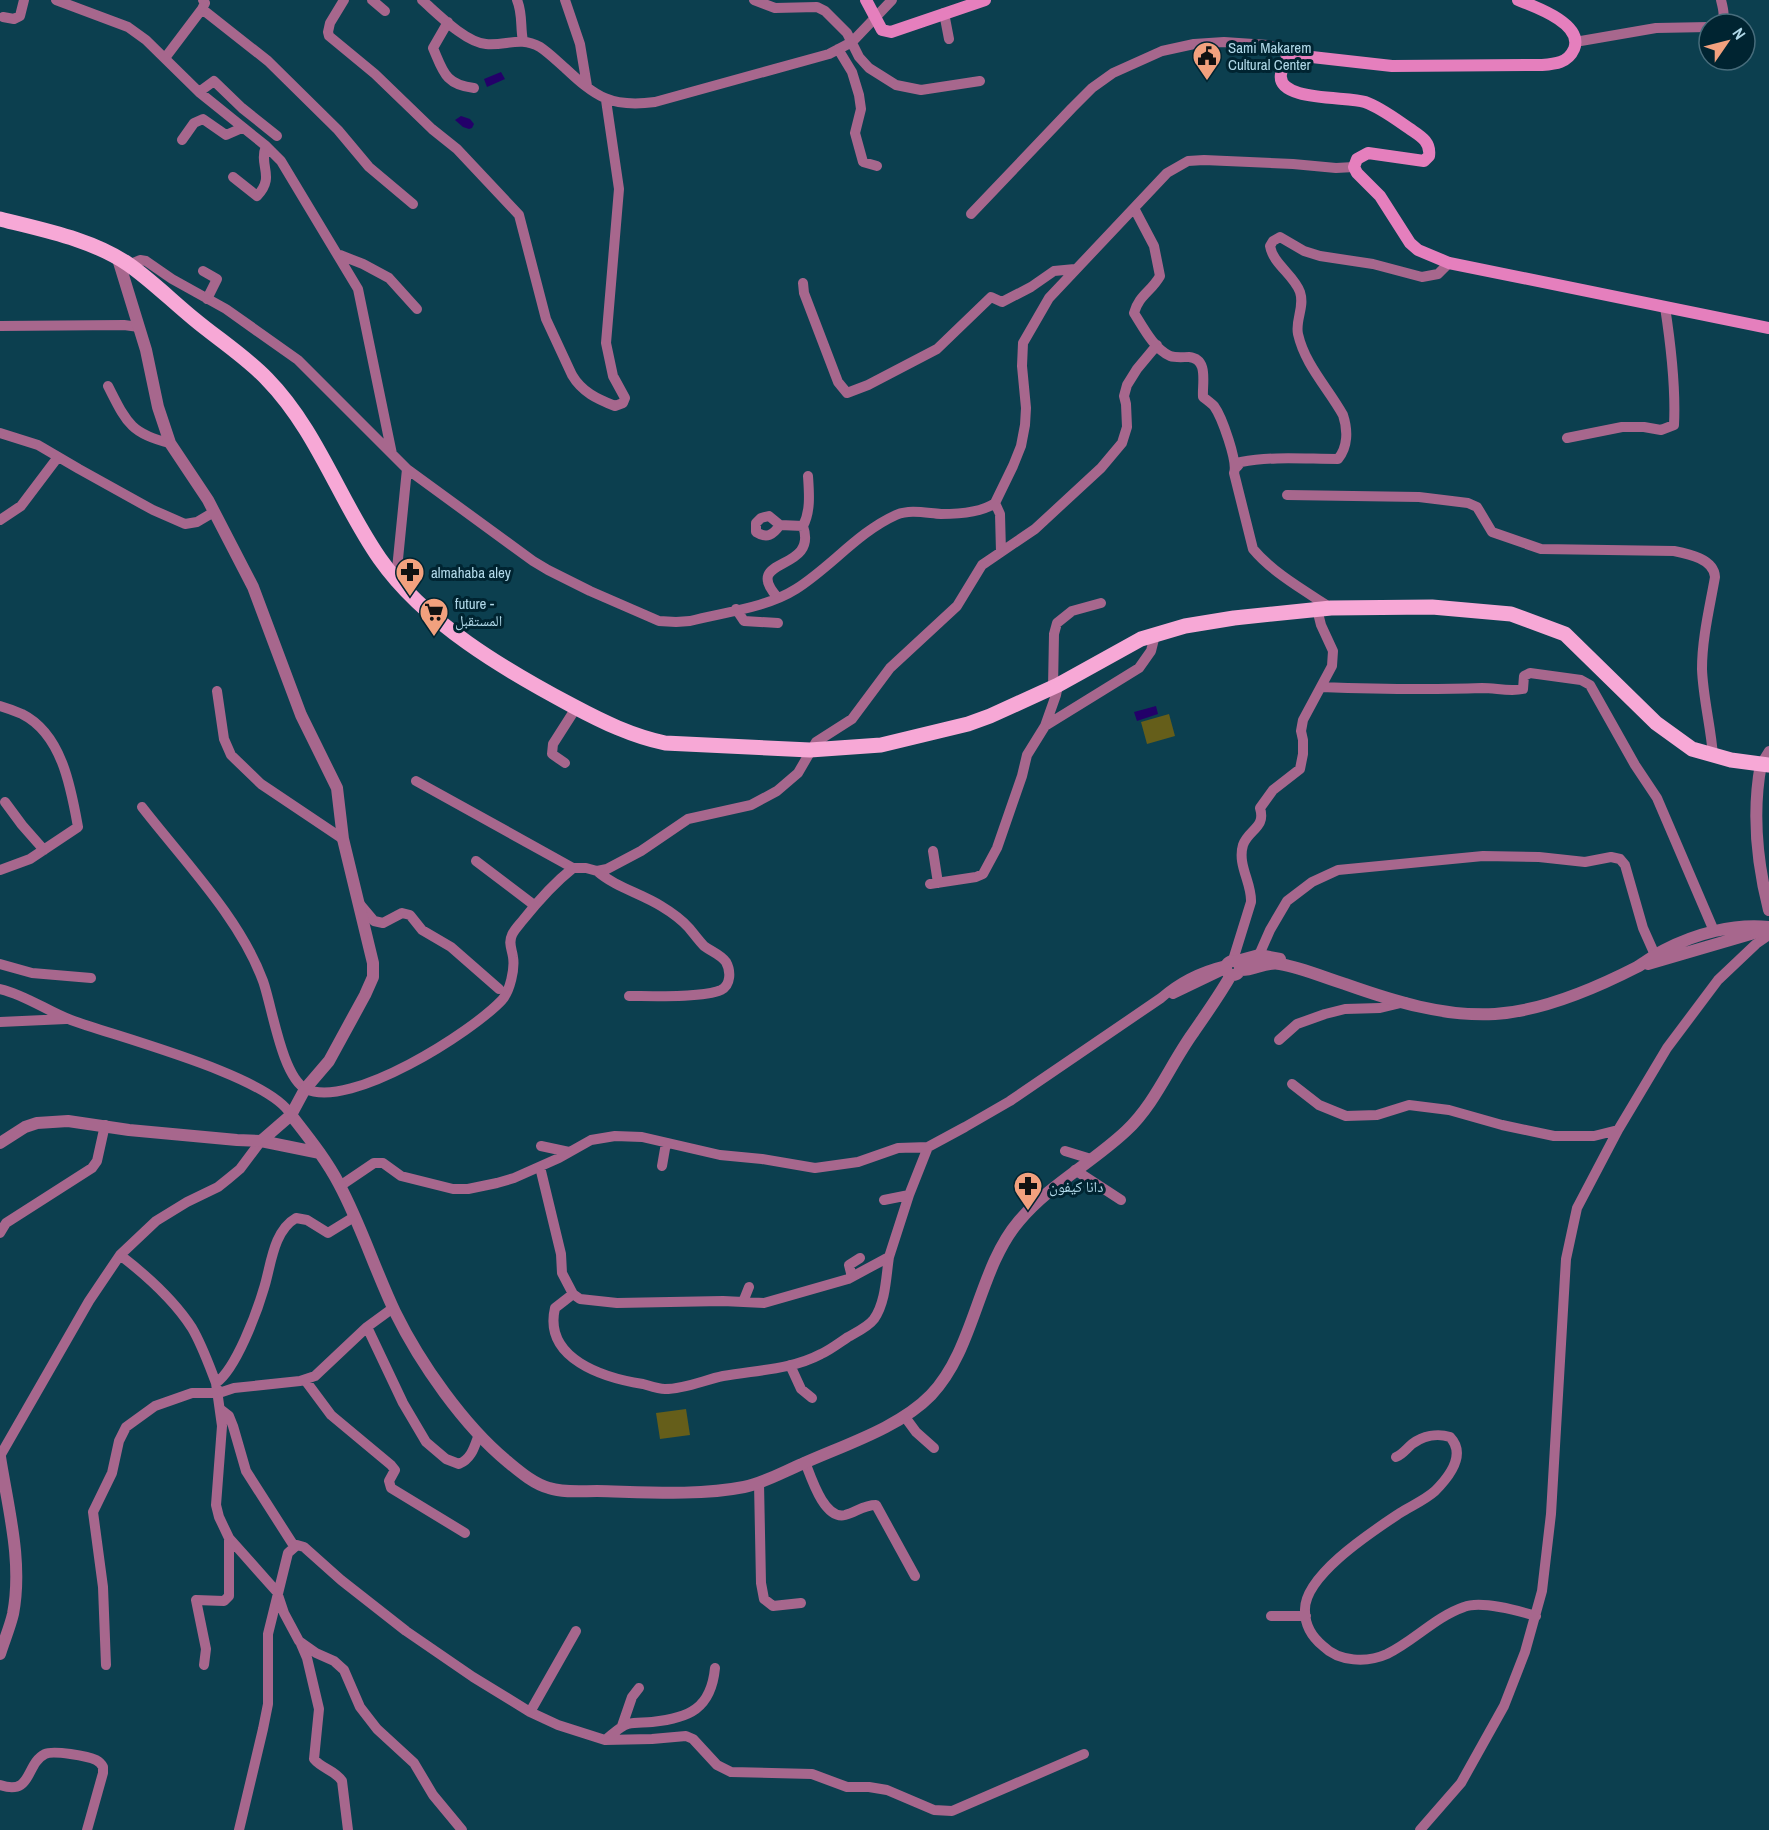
<svg xmlns="http://www.w3.org/2000/svg" width="1769" height="1830" font-family="'Archivo Narrow','Noto Naskh Arabic',sans-serif">
<style>
.green{fill:#655e1a}
.water{fill:#230069}
.lines{fill:none;stroke-linecap:round;stroke-linejoin:round}
.minor{stroke:#a7678d;stroke-width:10}
.tertiary{stroke:#a7678d;stroke-width:12}
.secondary{stroke:#e57fbd;stroke-width:12}
.primary{stroke:#f7a8d6;stroke-width:15}
.labels{text-anchor:middle;dominant-baseline:central;stroke-width:6;stroke-linejoin:round;paint-order:stroke}
.poi-label{font-size:15px;fill:#b1d9e9;stroke:#002431;text-anchor:start}
</style>
<rect width="100%" height="100%" fill="#0c3f4f"/>
<path class="green" d="M1169,714L1175,736L1147,744L1141,722Z
M686,1409L690,1435L660,1439L656,1413Z"/>
<path class="water" d="M501,72L505,79L487,87L484,79Z
M461,116L470,119L474,124L472,128L469,129L463,127L455,120Z
M1156,706L1158,714L1137,721L1134,712Z"/>
<g class="lines">
<path class="minor" d="M56,0L128,27L146,40L199,92L266,146L281,161L358,289L392,454
M344,0L330,23L328,32L329,36L375,74L432,129L457,149L519,215L546,319L572,375C582,392 597,399 615,406L623,403L625,398L613,376L606,343L619,189L606,100
M372,0L385,11
M422,0C438,14 465,42 486,44C506,46 520,36 540,47C549,53 557,61 565,68C596,97 611,108 655,102L829,54L852,42L892,0
M517,0C523,14 520,27 523,41
M565,0L580,44L587,86
M754,0L775,8L817,7L825,11L847,33L859,57L869,68L896,85L921,90L980,81
M202,9L268,61L338,130L369,167L413,204
M944,13L949,39
M3,17L14,19L20,16L24,0
M448,22L433,48C443,71 445,85 474,88
M1720,24C1726,18 1723,8 1721,0
M1575,42L1656,28L1709,27
M838,49L852,72L859,95L861,109L855,133L863,162L877,166
M165,58L202,9L205,3L203,0
M199,92L214,81L242,108L277,136
M182,140L194,123L203,119L226,135L242,128
M233,177L257,196C276,176 258,166 266,146
M1134,208L1154,246L1160,276C1151,292 1139,295 1134,313C1143,327 1154,349 1170,356C1176,358 1183,357 1189,357C1209,359 1202,383 1203,397C1207,400 1211,403 1214,406C1222,417 1238,462 1234,473L1253,549C1273,573 1305,591 1331,608
M971,214L1072,108L1092,88L1113,73L1162,51L1194,44L1224,42L1268,45L1280,49L1288,57
M340,255L363,264L389,278L417,309
M128,265L140,260L146,261L172,279L226,309L298,360L407,469L533,561L548,570L590,591L659,621L676,622L690,621C724,612 766,608 796,589C831,567 858,532 896,515C910,509 926,513 941,514C957,514 982,512 995,503L1000,514L1001,552
M203,271L217,279L207,299
M803,283L804,293L838,382L847,393L868,385L937,349L991,297L1002,302L1031,287L1054,271L1075,269
M0,326L124,325L139,327
M108,386C126,421 130,434 170,443
M0,433L38,445L79,469L153,510L185,524L197,522L214,512
M1567,438L1622,427H1644L1661,430L1674,425C1676,386 1671,346 1665,307
M1237,467L1241,462C1273,456 1305,459 1338,459C1348,447 1348,430 1343,415C1328,388 1305,365 1298,334C1295,320 1305,307 1300,292C1294,275 1273,264 1270,246L1273,241L1280,237L1304,251L1320,256L1373,264L1422,277L1438,274L1449,263
M1287,495L1419,497L1468,503L1477,507L1492,532L1541,549L1674,551C1689,554 1714,559 1715,577C1710,606 1702,638 1702,669C1703,698 1711,727 1713,756
M995,503L1013,466L1021,446L1025,425L1026,408L1022,366L1023,343L1049,298L1167,173L1188,161L1204,160L1293,164L1336,168L1354,167
M0,520L21,506L58,457
M780,525C773,535 767,539 756,532V523L761,518L769,516L780,525L803,526
M396,579L407,469
M778,598C740,556 819,573 803,526C811,511 809,492 808,476
M736,609L744,621L778,623
M1053,687L1054,634L1057,623L1072,611L1101,603
M1321,687C1374,689 1428,690 1482,688C1496,688 1510,692 1523,689L1524,676L1530,673L1581,680L1590,685L1635,765L1657,798L1714,931
M217,691L224,739L231,755L261,784L343,839
M0,706C7,708 15,711 22,714C62,734 71,788 78,827L30,859L0,870
M1045,726L1139,668L1151,651L1155,635
M565,763L552,754L553,744L576,708
M1761,764L1769,751
M416,781L573,868H586L597,871L607,869L641,851L688,819L751,805L777,791L798,773L816,742L852,719L890,668L957,606L982,565L1035,529L1101,468L1122,443L1127,427L1126,404L1124,396L1127,385L1137,369L1157,345
M5,802L22,825L44,850
M142,807C183,860 240,918 263,981C272,1006 282,1077 306,1089C350,1110 472,1032 502,1000C510,991 515,969 513,957C512,949 508,943 512,935C514,930 519,925 523,920C538,901 553,884 573,868
M933,851L938,883
M476,861L534,905
M597,871C615,887 640,893 661,906C671,912 681,919 689,928C694,934 699,941 704,946C712,952 720,954 726,962C731,971 731,985 721,990C703,998 651,996 629,996
M930,884L976,877L983,874L997,848L1022,776L1027,755L1045,726L1056,695L1058,685
M358,902L374,921L383,923L402,913L410,915L422,930L451,947L499,989
M1259,955L1270,930L1287,901L1312,882L1338,870L1483,856L1539,857L1585,862L1611,857L1620,859L1625,865L1643,928L1655,955
M1233,960L1251,902C1252,883 1237,865 1243,845C1249,829 1266,828 1260,808L1273,790L1300,769L1303,754V740L1301,731L1303,720L1332,666L1333,651L1321,625L1317,609
M0,964L32,973L91,978
M0,989C26,995 47,1011 71,1020C117,1037 270,1076 291,1115
M1173,994L1221,971
M0,1022L66,1019
M1279,1040L1297,1024L1325,1014L1345,1009L1380,1008L1405,1002
M1292,1084L1319,1105L1346,1116L1377,1115L1409,1105L1449,1110L1502,1125L1554,1136H1594L1618,1130
M541,1146L569,1152
M1065,1151L1091,1159
M662,1166L666,1143
M540,1167L561,1254L562,1273L573,1294L580,1299L617,1303L723,1301L764,1303L848,1279L889,1257L909,1195L928,1147
M1075,1170L1121,1200
M340,1186L374,1163H383L401,1176L453,1189H468L497,1183L514,1178L559,1158L591,1140L615,1136L642,1137L720,1155L762,1159L815,1168L858,1162L898,1148L928,1147L965,1127L1010,1101L1161,998C1180,981 1201,971 1226,965
M884,1200L909,1195
M354,1217L328,1233L307,1220L296,1218C273,1231 271,1266 264,1288C257,1312 236,1369 216,1383L222,1426L216,1505L219,1517L229,1538L277,1592L284,1613L299,1641L316,1653L334,1661L344,1670L360,1707L377,1729L414,1763L433,1795L462,1830
M0,1233L6,1223L92,1168L97,1161L105,1125
M120,1255C146,1275 174,1300 192,1328C202,1345 209,1365 216,1383
M852,1277L849,1265L860,1258
M573,1294L555,1308C543,1359 604,1378 643,1384C650,1386 658,1389 665,1389C685,1389 704,1380 723,1376C756,1370 791,1370 821,1354C830,1350 839,1343 848,1337C857,1332 868,1327 874,1319C886,1302 886,1276 889,1257
M743,1302L749,1287
M367,1327L403,1403L426,1442L446,1459L459,1464C471,1459 474,1448 478,1437
M790,1365L801,1389L812,1398
M305,1380L331,1415L391,1465L395,1470L389,1481L391,1488L465,1533
M220,1409L229,1416L233,1426L246,1471L294,1546
M905,1417L916,1432L934,1448
M0,1456L89,1301L120,1255L156,1221L187,1202L218,1187L228,1179L240,1169L261,1141
M1396,1457C1403,1454 1406,1449 1412,1444C1423,1436 1437,1433 1450,1437C1467,1455 1449,1477 1435,1491C1425,1500 1411,1506 1400,1513C1373,1531 1303,1576 1305,1611C1305,1625 1312,1637 1323,1646C1339,1662 1367,1663 1387,1654C1414,1641 1435,1617 1464,1607C1481,1600 1519,1611 1536,1616
M805,1462C811,1477 824,1520 845,1515C856,1512 864,1505 876,1505L915,1576
M759,1483L761,1583L764,1599L773,1606L801,1603
M1271,1616H1306
M301,1644L307,1658L319,1709L314,1759C322,1769 335,1770 342,1781L348,1830
M106,1665L103,1587L93,1512L112,1473L119,1441L126,1427L155,1406L192,1393H219L234,1388L300,1381L315,1376L367,1327L393,1308
M204,1665L206,1649L196,1600L224,1601L229,1596V1538
M530,1712L576,1631
M622,1726L632,1697L639,1688
M605,1740C612,1735 620,1726 628,1724C636,1722 644,1723 652,1722C689,1718 711,1709 715,1668
M0,1785C33,1796 25,1764 45,1754C53,1750 88,1756 96,1760C100,1762 101,1763 103,1767V1773L87,1830
M239,1830L263,1729L268,1704V1634L288,1553L297,1545L304,1547L341,1580L406,1631L473,1677L530,1712L558,1725L605,1740L652,1739L686,1736L693,1739L717,1765L731,1772L812,1774L847,1787H869L887,1790L934,1810L952,1811L1084,1754
M1420,1830L1461,1783L1504,1706L1525,1652L1542,1591L1551,1514L1566,1259L1577,1208L1618,1130L1667,1048L1718,980L1756,944L1769,935"/>
<path class="tertiary" d="M118,259L146,350L158,407L170,443L208,500L253,587L301,715L337,788L343,839L373,963V977L365,995L329,1061L305,1089L291,1115L261,1141
M1761,764C1752,812 1757,863 1769,910
M1226 968a7 7 0 1 1 14 0a7 7 0 1 1-14 0Z
M1237,961L1259,955L1280,959
M1648,964L1761,931
M1240,970C1254,971 1265,961 1280,964C1302,968 1323,977 1345,984C1393,1001 1444,1017 1495,1014C1542,1011 1596,988 1637,967C1646,962 1654,955 1664,950C1695,934 1734,923 1769,927
M291,1115C308,1137 326,1159 339,1184C361,1225 375,1270 395,1312C420,1363 464,1426 508,1462C520,1472 534,1484 549,1488C564,1493 582,1491 597,1491C643,1492 699,1496 744,1487C764,1483 783,1472 802,1464C844,1445 899,1428 931,1395C975,1349 978,1269 1019,1221C1049,1185 1092,1163 1126,1131C1155,1104 1170,1065 1193,1033C1206,1014 1219,996 1231,975
M0,1143L25,1127L37,1123L68,1121L129,1130L237,1140L261,1141L320,1153
M0,1457C8,1508 23,1562 13,1614C10,1627 4,1641 0,1654"/>
<path class="secondary" d="M866,0L882,30L891,32L985,0
M1518,0C1536,7 1584,24 1574,49C1568,63 1555,64 1542,65L1392,66L1294,55L1288,57C1285,62 1282,68 1281,74C1276,102 1348,96 1365,102C1382,108 1398,121 1413,131C1422,137 1431,143 1429,156L1424,161L1368,153L1357,159L1354,167L1357,173L1380,196L1410,243L1418,250L1449,263L1769,328"/>
<path class="primary" d="M0,219C43,230 91,239 128,264C151,280 172,301 194,319C218,339 246,357 267,379C317,430 340,502 380,559C425,623 505,670 573,706C603,722 632,736 665,743L810,750L881,745L968,724L990,716L1058,685L1141,639L1185,626L1234,618L1331,608L1432,607L1511,614L1565,634L1656,723L1692,749L1731,760L1769,765"/>
</g>
<defs>
<g id="civic-pin" transform="scale(1.5)"><path d="M0 17L-7.5 6A9.5 9.5 0 1 1 7.5 6Z" fill="#f2a17e" stroke="#002431"/><path d="M-.6-6.5H3V-4.5H.6V-3L4-1V1h2V6H-6V1h2V-1L-.6-3ZM-1.2 2.5V6h2.4V2.5Z" fill="#111"/></g>
<g id="pharmacy-pin" transform="scale(1.5)"><path d="M0 17L-7.5 6A9.5 9.5 0 1 1 7.5 6Z" fill="#f2a17e" stroke="#002431"/><path d="M-2-6h4v4h4v4h-4v4h-4v-4h-4v-4h4Z" fill="#111"/></g>
<g id="supermarket-pin" transform="scale(1.5)"><path d="M0 17L-7.5 6A9.5 9.5 0 1 1 7.5 6Z" fill="#f2a17e" stroke="#002431"/><path d="M-6-5.5h2.5l.6 2H6L4.5 2H-2.5L-4.4-4H-6ZM-1.5 3.2a1.3 1.3 0 1 0 .1 0ZM3 3.2a1.3 1.3 0 1 0 .1 0Z" fill="#111"/></g>
</defs>
<g fill-rule="evenodd">
<use href="#civic-pin" x="1207" y="56"/>
<use href="#pharmacy-pin" x="410" y="572"/>
<use href="#supermarket-pin" x="434" y="612"/>
<use href="#pharmacy-pin" x="1028" y="1186"/>
</g>
<g class="labels">
<g class="poi-label">
<text x="1228" y="47">Sami Makarem<tspan x="1228" dy="17">Cultural Center</tspan></text>
<text x="431" y="572">almahaba aley</text>
<text x="455" y="603">future -<tspan x="455" dy="17">المستقبل</tspan></text>
<text x="1049" y="1186">دانا كيفون</text>
</g>
</g>
<g transform="translate(1727 42) rotate(55)"><circle r="28" fill="#002431" stroke="#476c7b" stroke-width="1.5"/>
<path d="M0-4.5L10 22L0 15L-10 22Z" fill="#f2a17e"/>
<text y="-9" font-size="16" font-weight="bold" text-anchor="middle" fill="#b1d9e9">N</text>
</g>
</svg>
